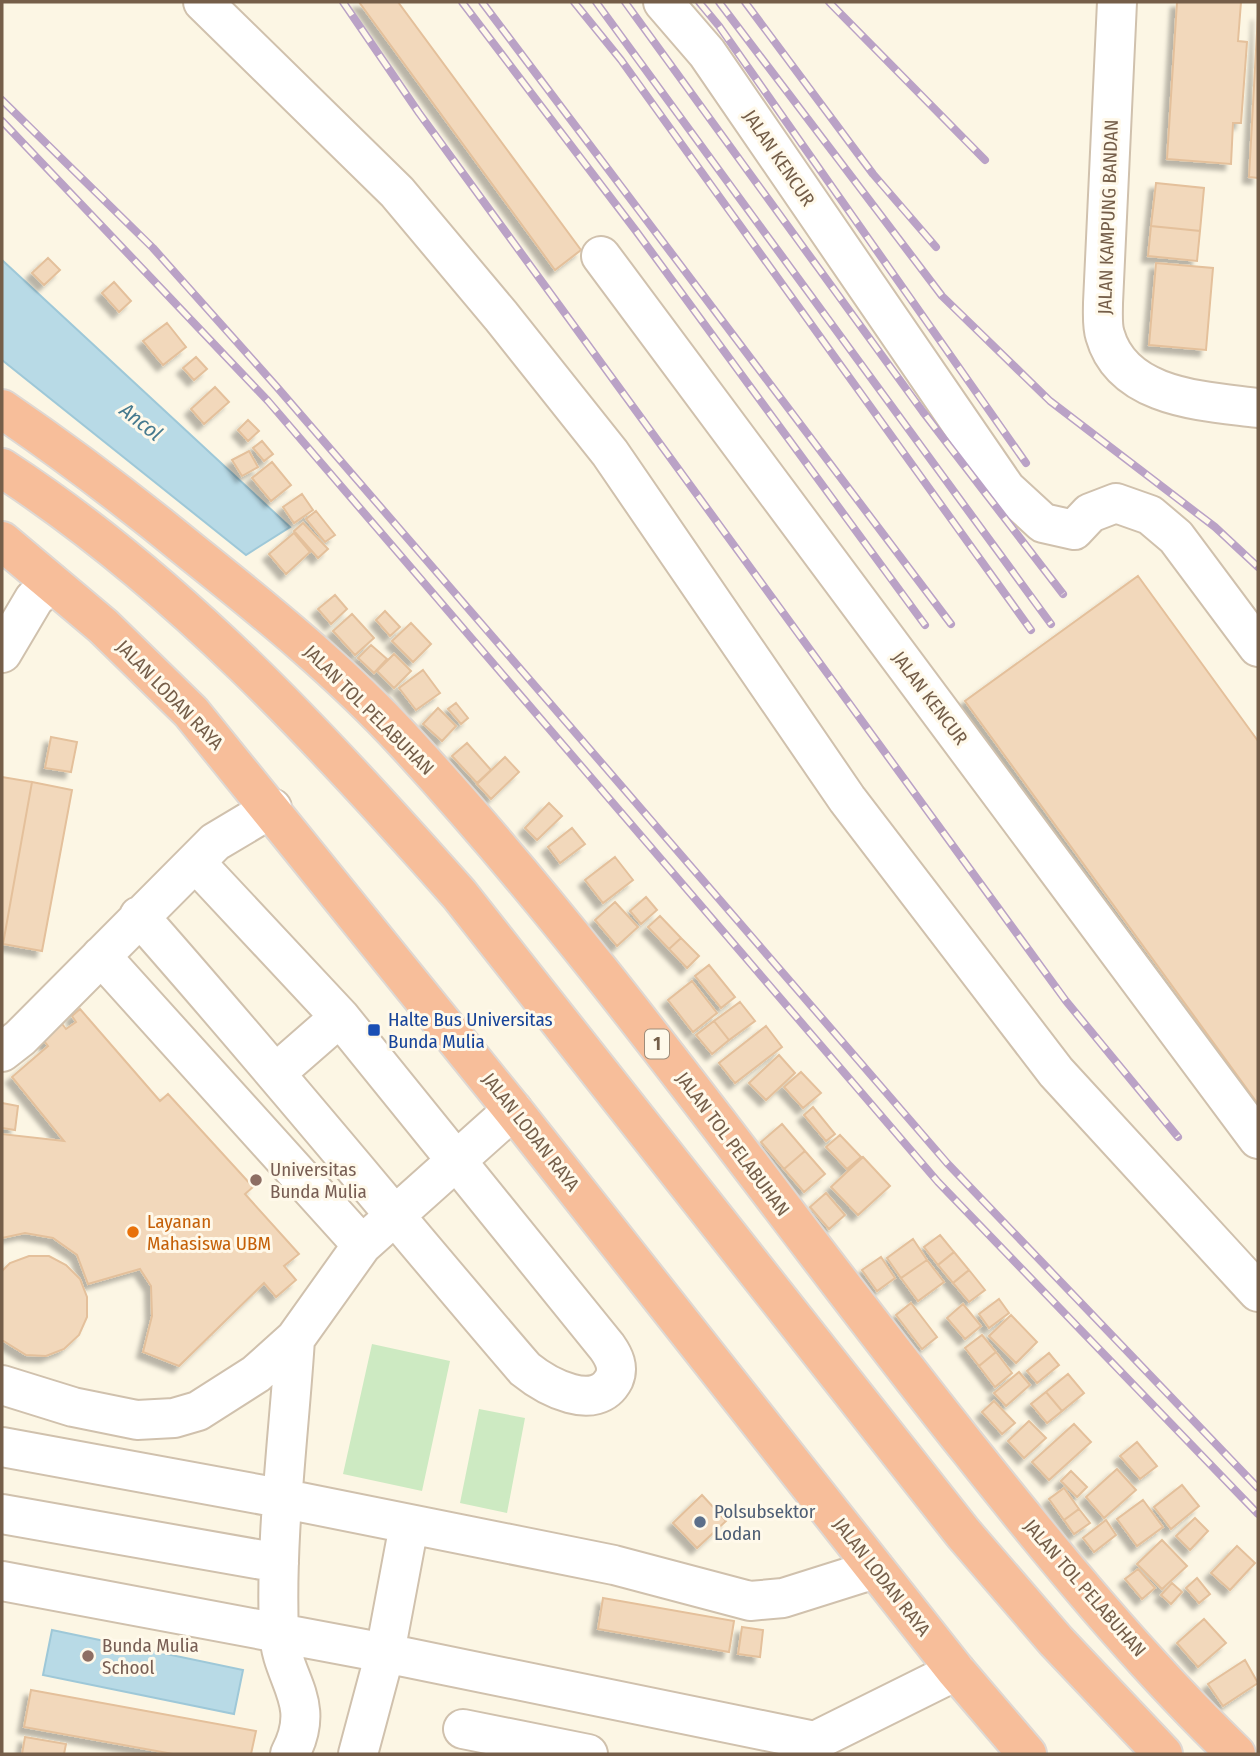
<svg xmlns="http://www.w3.org/2000/svg" width="1260" height="1756" font-family="'Fira Sans Condensed',sans-serif">
<style>
.green{fill:#cdeac2}
.water{fill:#b8dae6;stroke:#9ec8d8;stroke-width:2}
.building{fill:#f2d8bb;stroke:#e4c09b;stroke-width:2;filter:url(#shadow)}
.lines{fill:none;stroke-linecap:round;stroke-linejoin:round}
.minor-casing{stroke:#d0c1ad;stroke-width:42}
.highway-casing{stroke:#ded8d3;stroke-width:42}
.minor{stroke:#fff;stroke-width:38}
.highway{stroke:#f7be9a;stroke-width:38}
.rail-casing{stroke:#baa2c6;stroke-width:8}
.rail{stroke:#fff9ea;stroke-width:5;stroke-dasharray:16;stroke-linecap:butt}
.transit-dot{fill:#1a4fb4;stroke:#fff9ea;stroke-width:2.5}
.education-dot{fill:#8d6e63;stroke:#fff9ea;stroke-width:2.5}
.food-dot{fill:#e8710a;stroke:#fff9ea;stroke-width:2.5}
.service-dot{fill:#5c6f8a;stroke:#fff9ea;stroke-width:2.5}
.labels{text-anchor:middle;dominant-baseline:central;stroke-width:6;stroke-linejoin:round;paint-order:stroke}
.shield{fill:#fff9ea;stroke:#9e8c79;stroke-width:2}
.shield-label{font-size:18px;font-weight:bold;fill:#755e49}
.street-label{font-size:19px;fill:#755e49;stroke:#fff9ea}
.transit-label{font-size:19px;fill:#164399;stroke:#fff9ea;text-anchor:start}
.education-label{font-size:19px;fill:#785e54;stroke:#fff9ea;text-anchor:start}
.food-label{font-size:19px;fill:#c56008;stroke:#fff9ea;text-anchor:start}
.service-label{font-size:19px;fill:#4e5e75;stroke:#fff9ea;text-anchor:start}
.water-label{font-size:21px;font-style:italic;fill:#467a8f;stroke:#fff9ea}
</style>
<defs>
<filter id="shadow"><feDropShadow dx="-6" dy="6" stdDeviation="2" flood-color="#0004"/></filter>
</defs>
<rect width="100%" height="100%" fill="#fcf6e4"/>
<path class="green" d="M372,1344L450,1361L422,1491L343,1474Z
M479,1409L525,1418L507,1513L460,1503Z"/>
<path class="water" d="M2,260L290,527L246,555L2,360Z
M52,1630L243,1670L234,1714L43,1675Z"/>
<path class="building" d="M359,2H398L581,250L555,270Z
M1177,2H1241L1238,41L1247,42L1241,123H1233L1231,164L1167,159Z
M1258,14V178L1249,177Z
M1156,183L1204,188L1200,231L1151,226Z
M1151,226L1200,231L1197,261L1148,256Z
M48,258L60,270L44,285L32,273Z
M1156,263L1213,268L1206,350L1149,345Z
M114,282L131,301L119,312L102,293Z
M167,323L186,347L163,365L143,341Z
M196,357L207,369L194,380L183,368Z
M215,387L229,402L204,424L191,409Z
M248,420L259,431L248,441L238,430Z
M262,441L273,454L264,461L253,448Z
M249,451L258,467L242,476L232,460Z
M272,462L291,485L271,501L252,478Z
M302,494L313,510L294,523L283,507Z
M316,511L335,535L325,542L306,519Z
M303,523L328,549L318,558L294,531Z
M294,533L310,552L286,574L269,554Z
M1138,576L1258,741V1104L965,701Z
M335,595L347,609L331,624L318,609Z
M385,611L400,627L390,636L376,620Z
M352,614L374,638L355,655L333,631Z
M411,623L431,644L413,662L392,641Z
M371,645L387,659L374,673L358,658Z
M394,654L411,671L394,688L377,671Z
M423,670L440,693L416,710L399,688Z
M456,703L468,718L461,724L448,709Z
M438,708L456,726L442,741L423,724Z
M51,737L77,742L71,772L45,768Z
M467,743L491,770L477,783L452,756Z
M505,757L519,772L491,799L477,784Z
M2,777L32,782L3,944H2Z
M32,782L72,790L42,951L3,944Z
M549,803L562,816L537,840L525,828Z
M572,828L585,844L560,863L548,847Z
M615,857L633,880L603,903L585,880Z
M646,897L657,910L641,924L630,911Z
M615,902L638,927L617,946L595,920Z
M660,916L681,938L669,949L648,927Z
M681,938L699,956L687,968L669,949Z
M709,965L735,997L721,1008L695,976Z
M692,981L717,1013L693,1032L668,1000Z
M740,1002L755,1021L729,1040L714,1021Z
M80,1009L160,1101L168,1094L253,1187L245,1194L299,1254L284,1266L296,1280L276,1297L264,1283L179,1366L143,1352L152,1316L151,1286L140,1269L88,1284L77,1255L53,1238L25,1233L2,1238V1134L64,1141L12,1077L48,1046L38,1033L56,1016L66,1029L76,1022L72,1016Z
M714,1021L729,1040L712,1054L696,1035Z
M766,1026L782,1047L735,1083L719,1063Z
M779,1055L795,1073L766,1100L749,1083Z
M801,1072L821,1093L803,1108L784,1087Z
M2,1103L18,1106L15,1130L2,1128Z
M813,1107L835,1134L826,1141L804,1115Z
M782,1124L805,1151L784,1169L761,1142Z
M840,1135L861,1157L847,1169L826,1147Z
M805,1151L825,1174L804,1192L784,1169Z
M863,1157L890,1186L858,1215L831,1187Z
M826,1193L845,1215L829,1229L810,1207Z
M940,1235L954,1252L938,1265L924,1247Z
M913,1239L927,1260L901,1278L887,1258Z
M954,1252L969,1270L953,1283L938,1265Z
M29,1256H49L66,1265L80,1279L87,1297V1317L79,1335L64,1349L46,1356L26,1355L2,1340V1271L10,1263Z
M881,1257L895,1278L877,1291L862,1270Z
M927,1260L944,1282L918,1301L901,1278Z
M969,1270L985,1290L969,1302L953,1283Z
M999,1299L1009,1313L989,1328L979,1314Z
M911,1303L937,1337L922,1349L896,1315Z
M963,1304L981,1326L965,1339L947,1318Z
M1011,1315L1037,1342L1016,1363L989,1336Z
M982,1335L996,1352L979,1366L965,1348Z
M996,1352L1012,1373L995,1387L979,1366Z
M1049,1353L1059,1365L1037,1383L1027,1371Z
M1019,1372L1030,1385L1006,1406L994,1393Z
M1068,1374L1084,1393L1062,1411L1046,1392Z
M1046,1392L1062,1411L1047,1423L1031,1404Z
M994,1401L1015,1423L1002,1434L982,1412Z
M1029,1421L1046,1438L1024,1458L1008,1441Z
M1074,1424L1091,1442L1049,1480L1032,1462Z
M1137,1442L1157,1466L1140,1479L1120,1456Z
M1117,1469L1136,1490L1104,1518L1086,1497Z
M1071,1471L1087,1487L1077,1497L1061,1481Z
M1182,1485L1199,1506L1171,1529L1154,1507Z
M1064,1488L1079,1509L1064,1520L1049,1499Z
M702,1495L726,1521L697,1548L673,1523Z
M1143,1500L1163,1527L1137,1546L1117,1519Z
M1079,1509L1090,1523L1074,1534L1064,1520Z
M1195,1518L1208,1531L1190,1550L1176,1536Z
M1106,1520L1116,1535L1094,1552L1083,1538Z
M1162,1540L1187,1566L1162,1589L1137,1564Z
M1237,1546L1255,1563L1230,1590L1211,1573Z
M1138,1569L1155,1588L1142,1599L1125,1579Z
M1197,1578L1210,1594L1199,1603L1186,1588Z
M1172,1583L1182,1592L1171,1604L1161,1595Z
M603,1598L734,1621L729,1652L598,1629Z
M1204,1619L1226,1643L1198,1667L1177,1643Z
M742,1627L763,1630L760,1657L738,1654Z
M1245,1660L1258,1683L1223,1706L1208,1684Z
M31,1690L256,1731L251,1754H173L24,1727Z
M25,1737L66,1744L64,1754H22Z"/>
<g class="lines">
<g class="minor-casing">
<path id="minor" d="M203,2L397,192L501,316L610,453L847,799L1056,1072L1258,1292
M663,2L707,53L1006,489L1043,523L1074,530L1090,513L1116,503L1150,515L1176,537L1258,647
M1117,2L1103,303C1103,313 1102,326 1105,335C1123,399 1205,401 1258,408
M601,256L1258,1139
M2,653L34,599L51,583
M139,916C271,1065 396,1219 525,1369C546,1386 596,1414 614,1379C619,1367 614,1357 607,1347L340,1017L196,863
M101,956L362,1245
M2,1052L20,1038L215,842L272,808
M277,1072L340,1017
M2,1385L73,1407L137,1420L174,1418L198,1411L256,1374L295,1339L362,1245L513,1110
M2,1447L285,1499L614,1565L750,1601L783,1598L875,1569
M2,1514L279,1563
M2,1581L385,1653L815,1741L956,1671
M463,1729L588,1754
M290,1754C318,1701 281,1680 279,1632C275,1537 289,1434 295,1339
M358,1754L385,1653L409,1525"/>
</g>
<g class="highway-casing">
<path id="highway" d="M2,409C68,454 131,502 193,553C267,612 342,673 406,743C610,965 781,1214 969,1449C1053,1555 1139,1660 1236,1754
M2,468C177,582 321,738 459,894L963,1533L1056,1641L1163,1754
M2,541L103,626L191,712L513,1110L956,1671L1027,1754"/>
</g>
<use href="#minor" class="minor"/>
<use href="#highway" class="highway"/>
<g class="rail-casing">
<path id="rail" d="M343,2L419,113L1066,1001L1178,1137
M462,2L636,231L925,625
M482,2L951,624
M574,2L621,60L1031,630
M596,2L1051,624
M625,2L923,412L1063,594
M699,2L719,26L1026,463
M719,2L942,296L1050,401L1215,527L1258,567
M745,2L873,174L936,247
M829,2L985,160
M2,100L153,248L276,386L947,1163L1258,1488
M2,121L268,401L938,1182L1258,1514"/>
</g>
<use href="#rail" class="rail"/>
</g>
<rect class="transit-dot" x="367" y="1023" width="14" height="14" rx="3.5"/>
<g class="education-dot">
<circle cx="256" cy="1180" r="7"/>
<circle cx="88" cy="1656" r="7"/>
</g>
<circle class="food-dot" cx="133" cy="1232" r="7"/>
<circle class="service-dot" cx="700" cy="1522" r="7"/>
<g class="labels">
<rect class="shield" x="645" y="1029.5" width="24" height="29" rx="5"/>
<g class="shield-label">
<text x="657" y="1044">1</text>
</g>
<g class="street-label">
<text transform="translate(779 158) rotate(56)">JALAN KENCUR</text>
<text transform="translate(1108 217) rotate(-88)">JALAN KAMPUNG BANDAN</text>
<text transform="translate(170 695) rotate(46)">JALAN LODAN RAYA</text>
<text transform="translate(930 698) rotate(53)">JALAN KENCUR</text>
<text transform="translate(369 710) rotate(45)">JALAN TOL PELABUHAN</text>
<text transform="translate(531 1132) rotate(52)">JALAN LODAN RAYA</text>
<text transform="translate(733 1144) rotate(53)">JALAN TOL PELABUHAN</text>
<text transform="translate(882 1577) rotate(52)">JALAN LODAN RAYA</text>
<text transform="translate(1085 1588) rotate(49)">JALAN TOL PELABUHAN</text>
</g>
<g class="transit-label">
<text x="388" y="1019">Halte Bus Universitas<tspan x="388" dy="22">Bunda Mulia</tspan></text>
</g>
<g class="education-label">
<text x="270" y="1169">Universitas<tspan x="270" dy="22">Bunda Mulia</tspan></text>
<text x="102" y="1645">Bunda Mulia<tspan x="102" dy="22">School</tspan></text>
</g>
<g class="food-label">
<text x="147" y="1221">Layanan<tspan x="147" dy="22">Mahasiswa UBM</tspan></text>
</g>
<g class="service-label">
<text x="714" y="1511">Polsubsektor<tspan x="714" dy="22">Lodan</tspan></text>
</g>
<g class="water-label">
<text transform="translate(141 422) rotate(38)">Ancol</text>
</g>
</g>
<rect width="1260" height="1756" fill="none" stroke="#755e49" stroke-width="7"/>
</svg>
